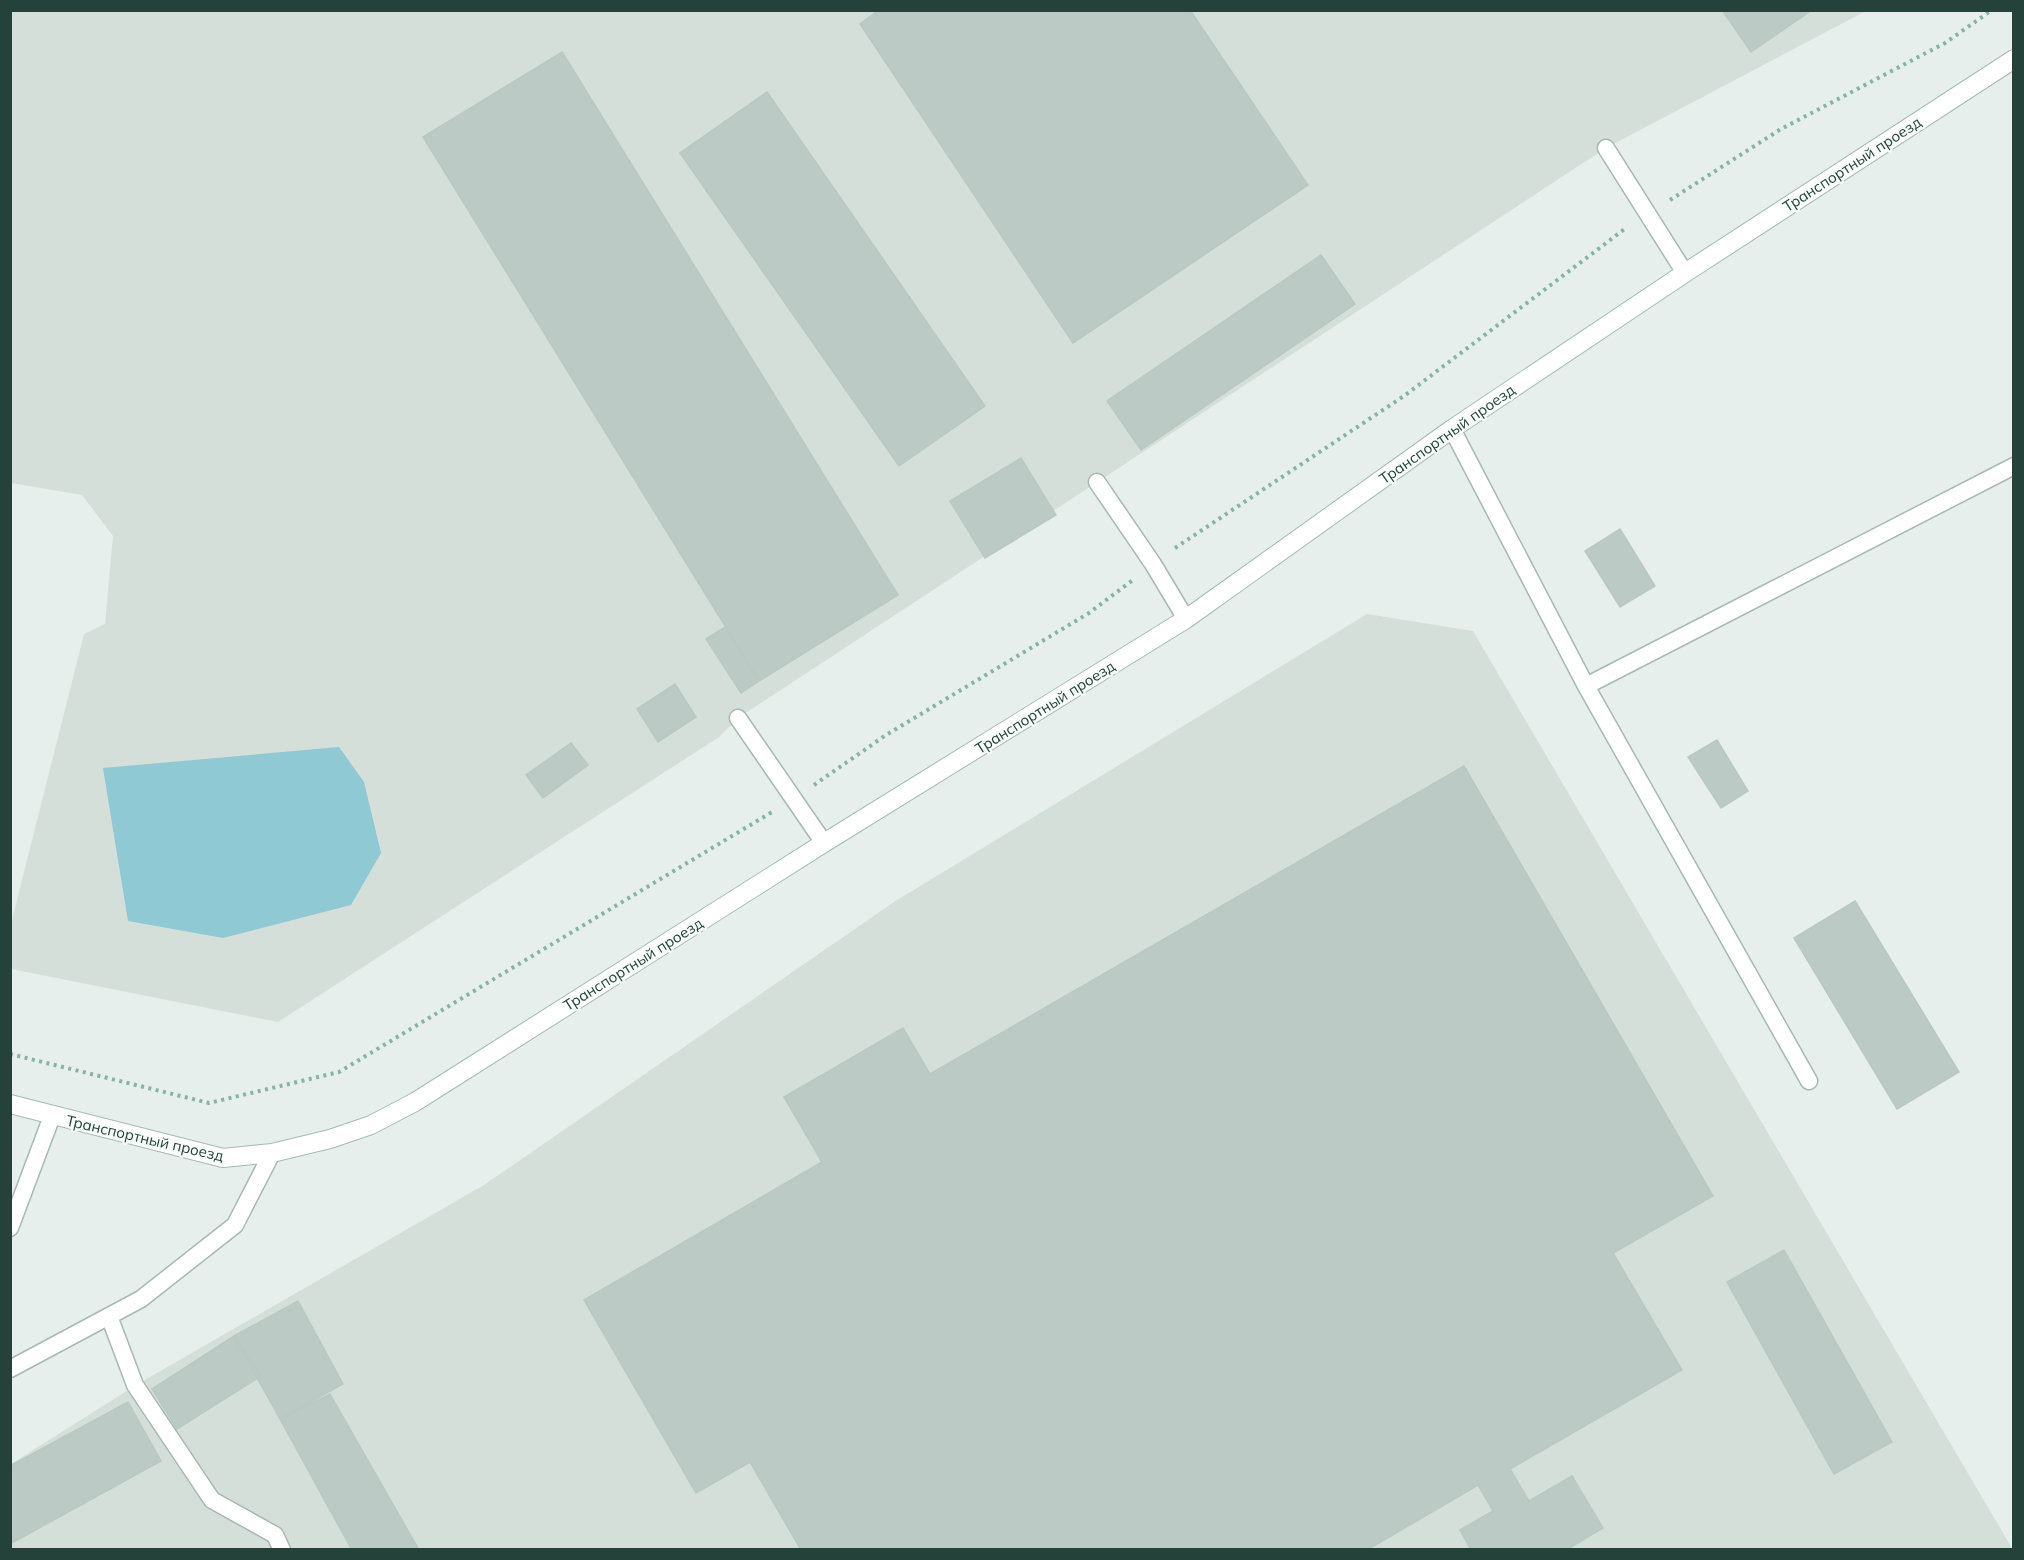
<svg xmlns="http://www.w3.org/2000/svg" width="2024" height="1560" font-family="Mulish,sans-serif">
<style>
.built{fill:#d4dfda}
.water{fill:#8ec9d4}
.building{fill:#bbcac4;stroke:#b8c9c2;stroke-width:1.5}
.lines{fill:none;stroke-linecap:round;stroke-linejoin:round}
.service-casing{stroke:#a8b8b2;stroke-width:19}
.secondary-casing{stroke:#a4bbb3;stroke-width:20}
.path{stroke:#86b3a5;stroke-width:4;stroke-dasharray:3 4.5;stroke-linecap:butt}
.service{stroke:#fff;stroke-width:16}
.secondary{stroke:#fff;stroke-width:18}
.labels{text-anchor:middle;dominant-baseline:central;stroke-width:4.5;stroke-linejoin:round;paint-order:stroke}
.street-label{font-size:15px;fill:#24423a;stroke:#f7fbf9}
</style>
<rect width="100%" height="100%" fill="#e6efeb"/>
<path class="built" d="M10,11H1866L1606,148L738,718L719,737L278,1022L11,969V924L84,634L105,624L113,536L82,495L11,483Z
M1367,614L1473,631L2013,1550H11V1464L136,1385L484,1185L894,902Z"/>
<path class="water" d="M339,747L364,782L381,853L351,905L223,938L128,921L103,768Z"/>
<path class="building" d="M879,10H1190L1308,185L1073,343L860,24Z
M1722,10H1812L1751,52Z
M562,52L898,595L759,681L423,137Z
M767,92L985,406L899,466L680,153Z
M1321,255L1355,304L1141,450L1107,401Z
M1021,458L1056,515L985,558L950,501Z
M1620,529L1655,586L1620,607L1585,551Z
M725,627L759,681L741,693L706,639Z
M675,684L696,717L658,742L637,709Z
M1717,740L1748,791L1721,808L1688,757Z
M571,743L588,765L543,798L526,775Z
M1464,766L1713,1196L1613,1253L1682,1370L1510,1469L1529,1501L1572,1476L1603,1528L1566,1550H1471L1460,1530L1493,1511L1478,1485L1367,1550H801L750,1462L696,1493L584,1300L822,1162L784,1097L903,1028L930,1074Z
M1855,901L1959,1072L1897,1109L1794,938Z
M1784,1250L1892,1442L1834,1474L1727,1282Z
M298,1301L343,1384L280,1419L234,1336Z
M234,1336L261,1376L177,1429L152,1389Z
M330,1394L419,1550H352L280,1419Z
M128,1402L161,1461L10,1544V1466Z"/>
<g class="lines">
<g class="service-casing">
<path id="service" d="M1606,148L1685,273
M1452,429L1586,686L1809,1081
M1097,482L1153,564L1186,619
M1586,686L2014,466
M738,718L824,843
M10,1228L52,1116
M109,1316L135,1385L212,1500L275,1535L282,1550
M10,1369L141,1299L235,1225L272,1153"/>
</g>
<g class="secondary-casing">
<path id="secondary" d="M10,1104L223,1158L272,1153L330,1139L371,1125L415,1102L824,843L1186,619L1452,429L1685,273L2014,59"/>
</g>
<path class="path" d="M1670,200L1781,129L1945,43L1992,10
M1175,548L1404,396L1626,228
M814,785L886,735L1089,613L1133,580
M10,1054L209,1103L339,1072L772,812"/>
<use href="#service" class="service"/>
<use href="#secondary" class="secondary"/>
</g>
<g class="labels">
<g class="street-label">
<text transform="translate(1852 164) rotate(-33)">Транспортный проезд</text>
<text transform="translate(1447 434) rotate(-35)">Транспортный проезд</text>
<text transform="translate(1045 707) rotate(-32)">Транспортный проезд</text>
<text transform="translate(633 964) rotate(-32)">Транспортный проезд</text>
<text transform="translate(145 1138) rotate(13)">Транспортный проезд</text>
</g>
</g>
<rect width="2024" height="1560" fill="none" stroke="#24423a" stroke-width="24"/>
</svg>
